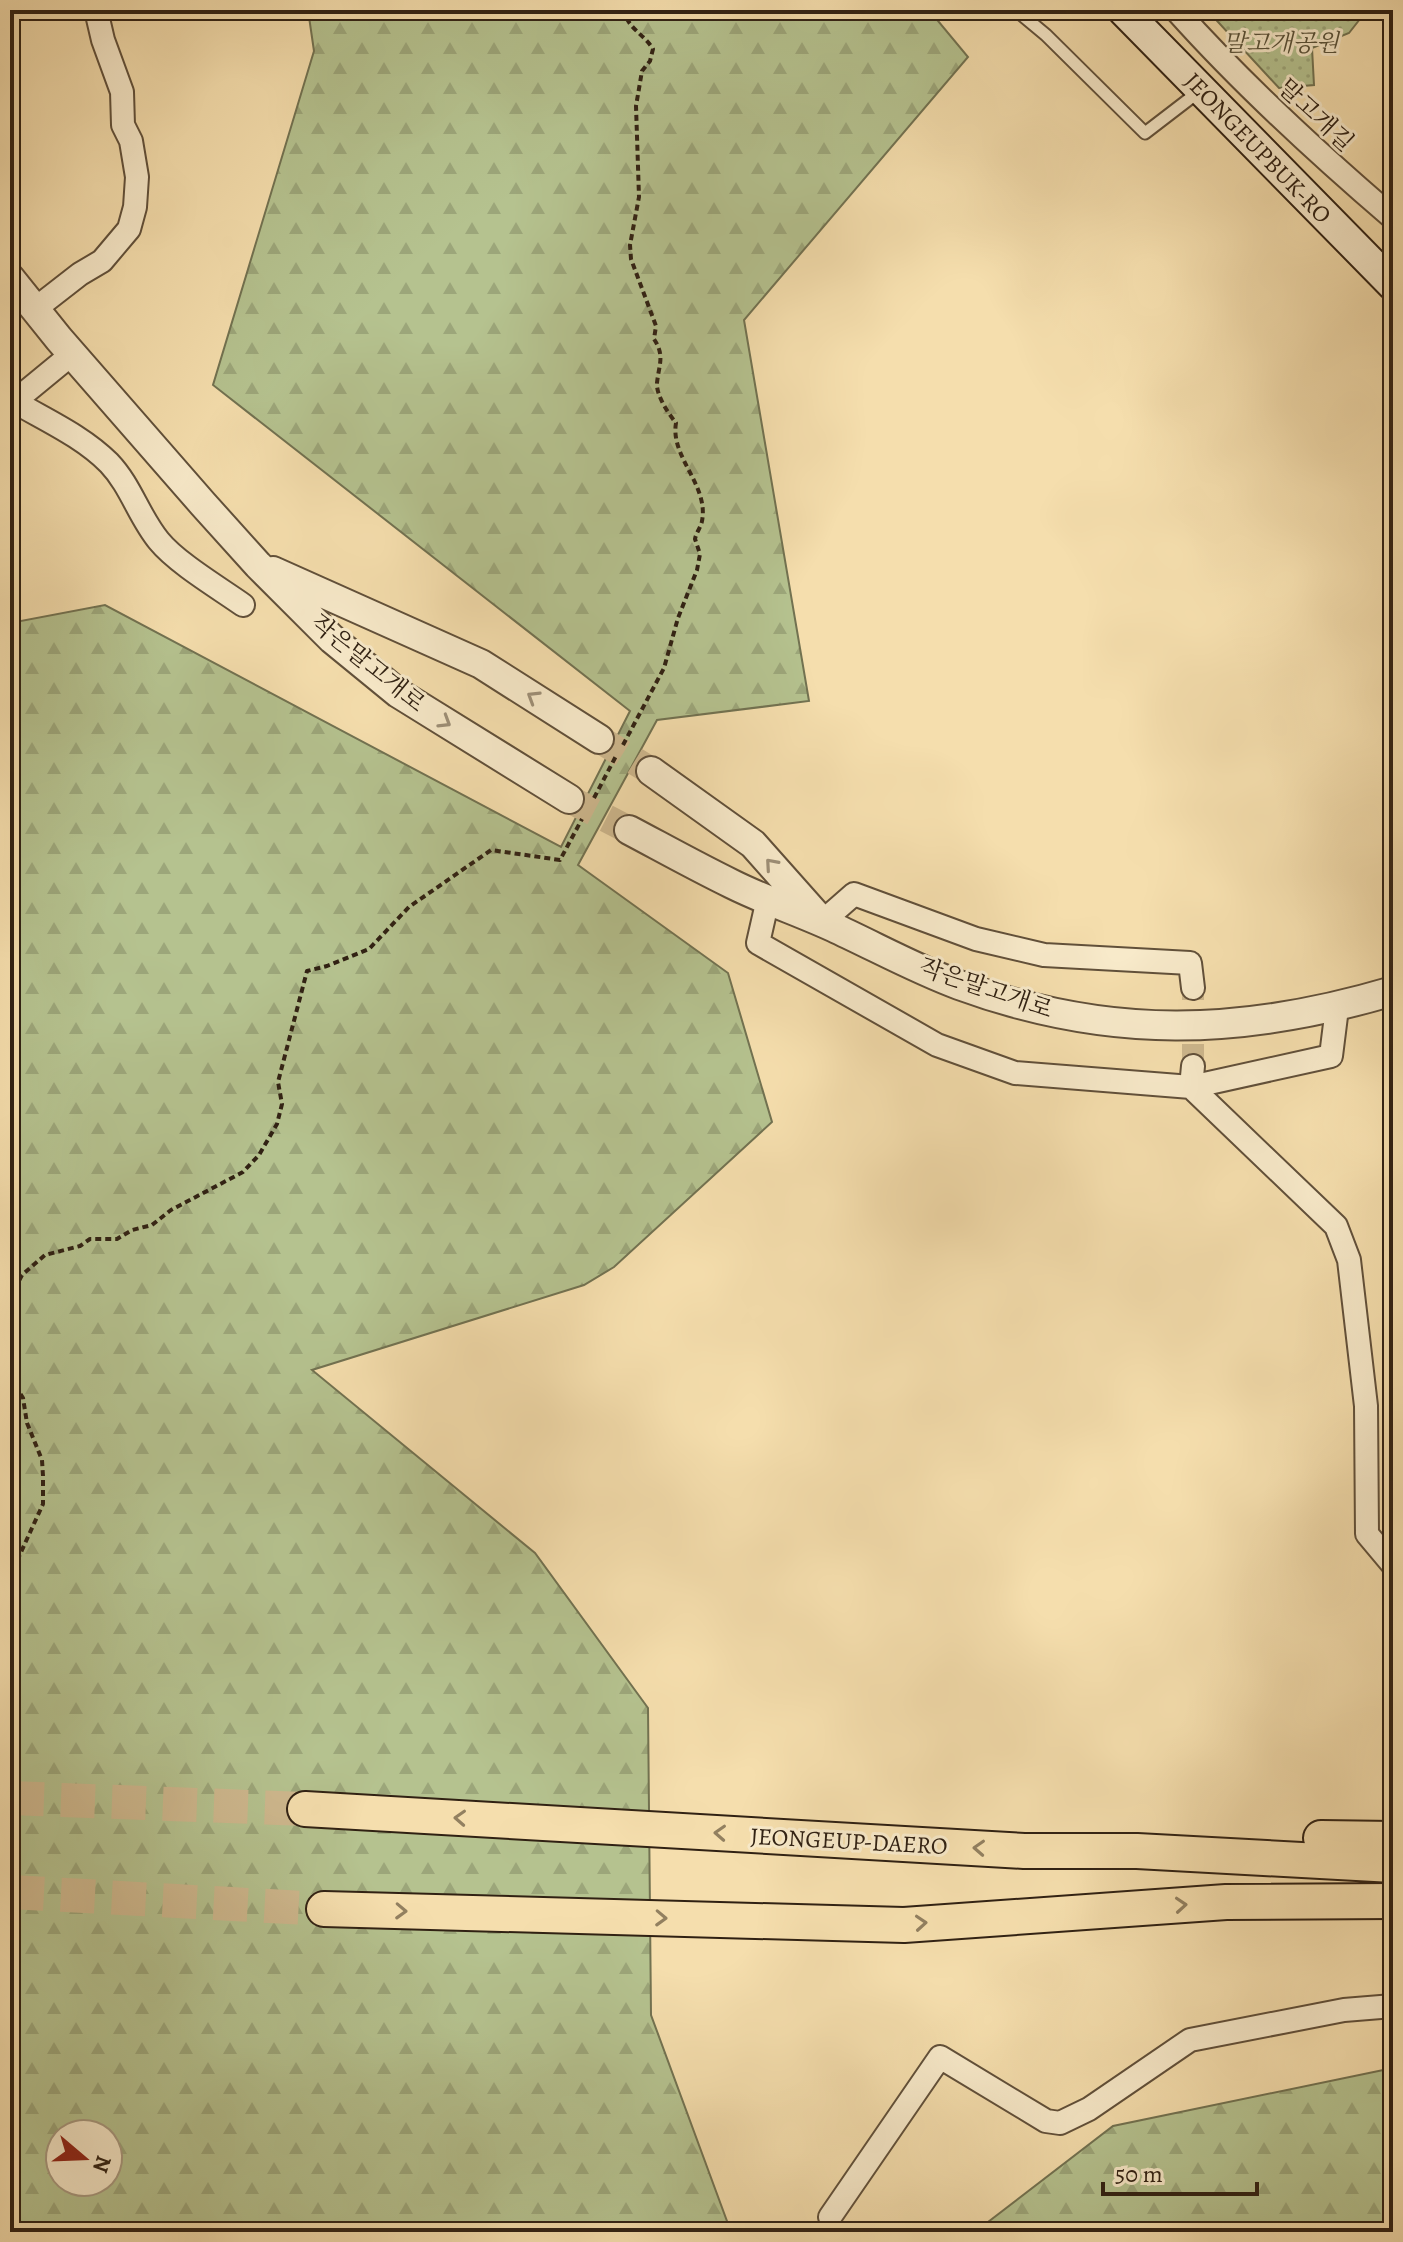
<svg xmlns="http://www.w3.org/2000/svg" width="1403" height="2242" font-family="Alegreya,'Noto Serif KR',serif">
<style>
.green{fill:url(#green-dots);stroke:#727251;stroke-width:2}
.forest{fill:url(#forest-firs);stroke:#727251;stroke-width:2;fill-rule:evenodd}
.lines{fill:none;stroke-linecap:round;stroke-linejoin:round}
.minor-tunnel{stroke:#ceb88e;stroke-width:22;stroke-dasharray:22 11;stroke-linecap:butt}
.tertiary-tunnel{stroke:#ceb88e;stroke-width:28;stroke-dasharray:28 14;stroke-linecap:butt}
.primary-tunnel{stroke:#ceb88e;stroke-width:34;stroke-dasharray:34 17;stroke-linecap:butt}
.service-casing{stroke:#61503a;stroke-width:15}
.minor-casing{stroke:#61503a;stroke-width:26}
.tertiary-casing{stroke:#61503a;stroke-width:32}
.secondary-casing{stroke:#302113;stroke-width:34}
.primary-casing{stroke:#302113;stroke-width:38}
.path{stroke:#302113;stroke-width:4;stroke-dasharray:6 4;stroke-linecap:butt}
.service{stroke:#f8eaca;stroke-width:11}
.minor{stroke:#f8eaca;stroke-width:22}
.tertiary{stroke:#f8eaca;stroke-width:28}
.secondary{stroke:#f8eaca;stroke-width:30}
.primary{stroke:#f5dead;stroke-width:34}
.oneway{stroke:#9e9078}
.oneway2{stroke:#928060}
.labels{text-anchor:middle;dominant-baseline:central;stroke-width:6;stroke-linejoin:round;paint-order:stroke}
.park-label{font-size:24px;font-style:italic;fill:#585138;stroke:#f8eaca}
.street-label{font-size:24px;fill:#302113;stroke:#f8eaca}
</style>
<defs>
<pattern id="green-dots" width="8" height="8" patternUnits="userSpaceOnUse" patternTransform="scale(2)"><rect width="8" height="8" fill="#b5c28f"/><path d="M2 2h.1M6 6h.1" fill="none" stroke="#9ca67a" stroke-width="1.8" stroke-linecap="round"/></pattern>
<pattern id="forest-firs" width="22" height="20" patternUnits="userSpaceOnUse" patternTransform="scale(2)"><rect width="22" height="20" fill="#b5c28f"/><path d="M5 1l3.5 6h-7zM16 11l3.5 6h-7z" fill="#9ca67a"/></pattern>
</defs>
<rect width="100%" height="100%" fill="#f5dead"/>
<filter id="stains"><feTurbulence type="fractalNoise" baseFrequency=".0025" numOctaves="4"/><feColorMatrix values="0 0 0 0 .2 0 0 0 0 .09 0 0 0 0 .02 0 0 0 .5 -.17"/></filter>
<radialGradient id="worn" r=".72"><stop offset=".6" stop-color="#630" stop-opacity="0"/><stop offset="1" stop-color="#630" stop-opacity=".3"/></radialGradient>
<path class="green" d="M1207,10H1367L1349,33L1312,48L1314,85L1279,88Z"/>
<path class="forest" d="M308,10H929L968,57L744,320L809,701L657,720L578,865L728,973L772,1122L614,1267L584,1285L312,1370L535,1553L648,1708L651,2015L731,2232H10V623L105,605L561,847L630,711L213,385L314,51ZM60,2134H108V2182H60Z
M1393,2068V2232H975L1113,2126Z"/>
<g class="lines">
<path class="minor-tunnel" d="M1193,1066V988"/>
<path class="tertiary-tunnel" d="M599,739L651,771
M569,799L629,830"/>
<path class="primary-tunnel" d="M10,1798L305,1809
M10,1892L324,1909"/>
<g class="service-casing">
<path id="service" d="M1016,10L1046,35L1145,133L1201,90"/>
</g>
<g class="minor-casing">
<path id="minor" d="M1176,10C1243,85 1316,152 1393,218
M35,309L80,274L102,261L129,229L135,207L137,177L131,141L123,125L122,92L103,40L96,10
M10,399C43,419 81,435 109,463C131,486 139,517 159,541C177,563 219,588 243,605
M10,405L72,354
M768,899L758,943L937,1045L1015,1073L1191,1087L1331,1056L1337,1008
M822,922L854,894L976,939L1044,955L1190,963L1193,988
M1193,1066L1191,1087L1336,1226L1349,1260L1366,1406L1367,1534L1393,1565
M830,2217L940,2057L1046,2121L1060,2123L1089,2109L1190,2040L1344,2010L1393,2006"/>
</g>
<g class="tertiary-casing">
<path id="tertiary" d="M10,278L59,339L203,504L258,565L332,639L398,693L569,799
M273,571L481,664L599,739
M651,771L753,844L817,916
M629,830C663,848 697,867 732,884C766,901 803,913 837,929C878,948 918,970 959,985C1109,1040 1241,1036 1393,991"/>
</g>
<g class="secondary-casing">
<path id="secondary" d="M1123,10L1393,285"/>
</g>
<g class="primary-casing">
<path id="primary" d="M305,1809L1024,1851H1137L1393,1865
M1321,1838L1393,1839
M324,1909L904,1925L1226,1902L1393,1901"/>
</g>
<path class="path" d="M623,745L664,668L678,618L697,570L700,554L695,539C696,533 701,527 702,521C709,485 670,457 676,423C668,413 656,395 657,383C659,364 665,356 654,339L656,326L631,259L630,245L639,197L636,106L642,71L650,61L653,49C644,34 627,28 624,10
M594,798L616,756
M10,1298L22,1275L45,1255L80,1246L90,1239H117L132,1230L152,1225L171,1210L243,1172L259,1155L277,1124L282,1104L278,1082L307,971L327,966L369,949L409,907L491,850L560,860L582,819
M10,1377L23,1398L27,1423L42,1460L43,1476V1504L16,1563L10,1567"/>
<use href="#service" class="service"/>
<use href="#minor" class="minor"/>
<use href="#tertiary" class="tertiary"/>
<use href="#secondary" class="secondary"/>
<use href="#primary" class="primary"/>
</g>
<defs><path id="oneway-chevron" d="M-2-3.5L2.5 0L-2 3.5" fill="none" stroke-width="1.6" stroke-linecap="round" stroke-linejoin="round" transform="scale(2)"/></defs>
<g class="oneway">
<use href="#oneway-chevron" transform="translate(533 697) rotate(-148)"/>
<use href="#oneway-chevron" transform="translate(445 722) rotate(32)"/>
<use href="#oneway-chevron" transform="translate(771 864) rotate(-131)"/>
</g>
<g class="oneway2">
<use href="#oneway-chevron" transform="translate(460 1818) rotate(-177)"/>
<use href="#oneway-chevron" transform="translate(720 1833) rotate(-177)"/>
<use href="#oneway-chevron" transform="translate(979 1848) rotate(-177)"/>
<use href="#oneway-chevron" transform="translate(1181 1905) rotate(-4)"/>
<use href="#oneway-chevron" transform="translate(401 1911) rotate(2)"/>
<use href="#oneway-chevron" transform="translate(661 1918) rotate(2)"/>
<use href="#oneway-chevron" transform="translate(921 1923) rotate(-4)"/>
</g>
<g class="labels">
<g class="park-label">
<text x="1281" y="43">말고개공원</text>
</g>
<g class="street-label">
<text transform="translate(1316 115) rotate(43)">말고개길</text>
<text transform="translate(1258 148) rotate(46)">JEONGEUPBUK-RO</text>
<text transform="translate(368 663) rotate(39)">작은말고개로</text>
<text transform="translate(986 988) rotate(19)">작은말고개로</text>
<text transform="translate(849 1841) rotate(3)">JEONGEUP-DAERO</text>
</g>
</g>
<rect width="1403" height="2242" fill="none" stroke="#f5dead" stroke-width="40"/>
<rect x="12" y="12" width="1379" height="2218" fill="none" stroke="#302113" stroke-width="4"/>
<rect x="20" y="20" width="1363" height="2202" fill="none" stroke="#302113" stroke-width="2"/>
<g transform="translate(84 2158) rotate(109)"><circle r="38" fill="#f8eaca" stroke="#a89a81" stroke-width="2"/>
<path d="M0-6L14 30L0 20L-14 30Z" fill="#8f2418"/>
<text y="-12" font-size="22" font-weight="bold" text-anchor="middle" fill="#302113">N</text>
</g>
<path d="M1103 2182v12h154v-12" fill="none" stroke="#302113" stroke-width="4"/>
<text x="1115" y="2182" font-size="24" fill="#302113" stroke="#f8eaca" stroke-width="6" paint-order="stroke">50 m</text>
<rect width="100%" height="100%" filter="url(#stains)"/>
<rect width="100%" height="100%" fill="url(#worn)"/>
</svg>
